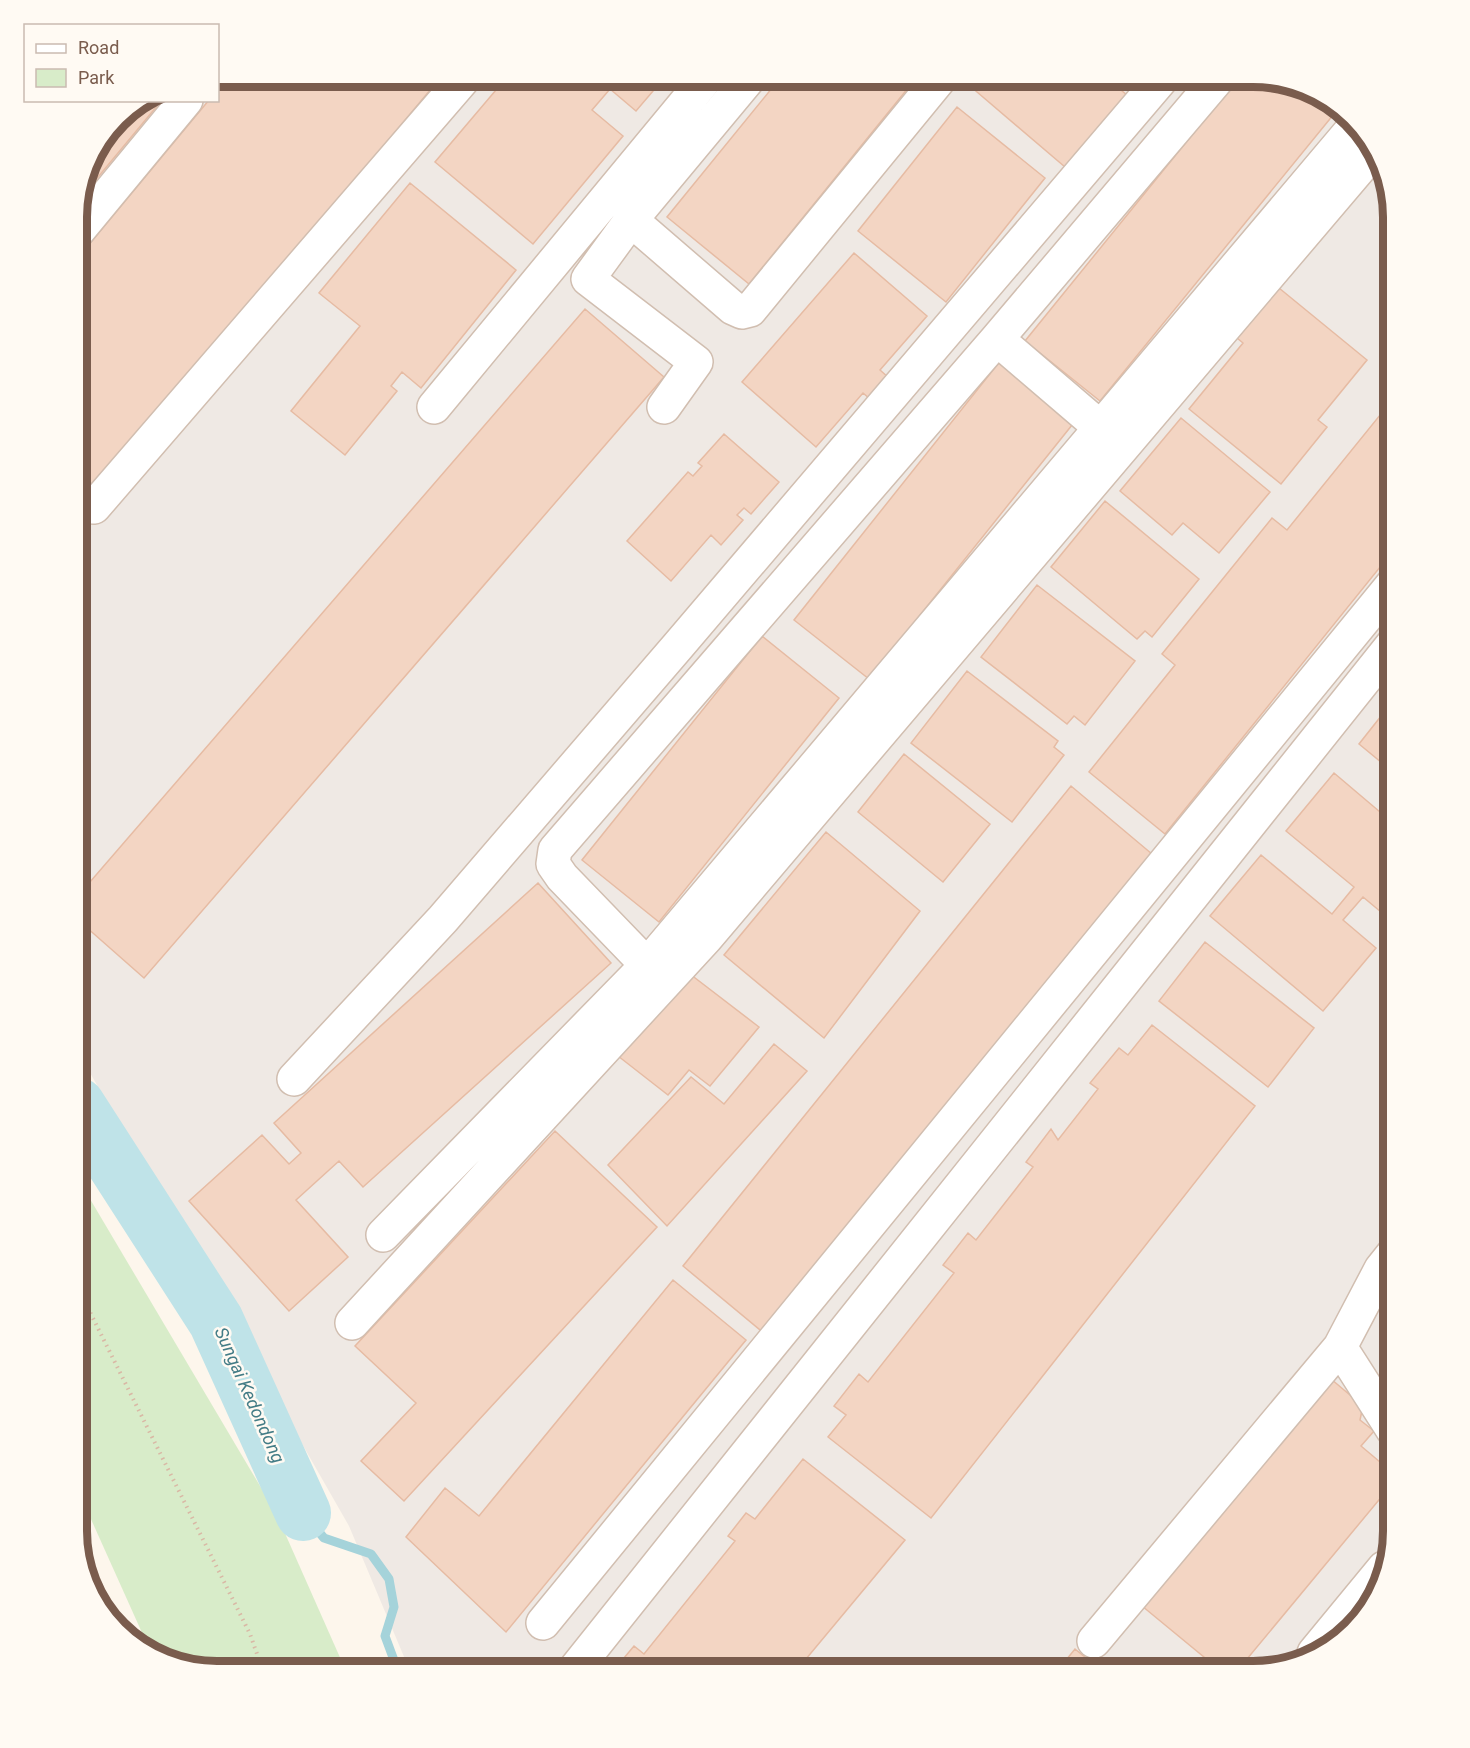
<svg xmlns="http://www.w3.org/2000/svg" width="1470" height="1748" font-family="Roboto,sans-serif">
<style>
.industrial{fill:#efe9e4}
.green{fill:#d8ecc9}
.lines{fill:none;stroke-linecap:round;stroke-linejoin:round}
.stream{stroke:#a5d3da;stroke-width:9}
.river{stroke:#bfe3e8;stroke-width:56}
.building{fill:#f3d5c3;stroke:#e6bba3;stroke-width:1.5}
.minor-casing{stroke:#d1beb0;stroke-width:36}
.path{stroke:#d9b8a5;stroke-width:4;stroke-dasharray:1.5 4.5;stroke-linecap:butt}
.minor{stroke:#fff;stroke-width:33}
.labels{text-anchor:middle;dominant-baseline:central;stroke-width:5;stroke-linejoin:round;paint-order:stroke}
.water-label{font-size:18px;font-style:italic;fill:#437c86;stroke:#fffaf3}
.rim{fill:none;stroke:#7a5c4d;stroke-width:8}
</style>
<rect width="100%" height="100%" fill="#fdf6ec"/>
<path class="industrial" d="M218,77H1262L1323,95L1370,138L1393,216V1532L1375,1601L1332,1648L1254,1671H410L349,1526L77,1050V207L91,155L124,111L142,101L218,100Z"/>
<path class="green" d="M77,1177L276,1513L346,1671H216L154,1657L152,1655L77,1488Z"/>
<g class="lines">
<path class="stream" d="M303,1513L324,1538L371,1554L389,1579L394,1607L385,1636L398,1671"/>
<path class="river" d="M77,1105L216,1321L303,1513"/>
</g>
<path class="building" d="M229,77H441L77,514V259L209,100H218V90Z
M507,77H665L636,111L610,89L592,110L623,136L533,244L435,162Z
M781,77H917L749,284L667,217Z
M978,77H1105L1127,95L1065,167L970,86Z
M1239,77H1262L1323,95L1338,109L1100,401L1025,341Z
M142,100H162L79,200L91,155L124,111Z
M957,107L1045,178L946,302L858,231Z
M410,183L516,270L421,388L402,372L391,386L397,391L345,455L291,411L360,326L319,293Z
M854,253L927,316L880,370L889,378L870,399L863,393L816,447L742,382Z
M1279,288L1367,360L1318,420L1327,427L1281,484L1189,409L1243,343L1237,338Z
M585,309L664,377L144,978L77,919V897Z
M1001,360L1076,420L869,679L794,620Z
M1393,399V551L1165,834L1089,772L1175,665L1162,654L1272,518L1287,530Z
M1181,418L1270,492L1219,553L1183,523L1172,535L1120,491Z
M724,434L779,482L751,514L744,508L737,515L743,520L721,545L711,535L671,581L627,541L688,472L693,476L702,466L698,463Z
M1105,501L1199,579L1152,637L1145,631L1137,639L1051,567Z
M1037,585L1135,661L1085,725L1074,716L1067,724L981,657Z
M762,636L839,698L659,922L582,860Z
M967,671L1058,741L1054,747L1064,755L1012,822L911,743Z
M1393,701V772L1359,744Z
M904,754L990,824L943,882L858,812Z
M1334,773L1393,823V922L1363,897L1343,920L1376,948L1323,1011L1210,916L1261,855L1332,914L1354,887L1286,831Z
M1071,786L1152,854L765,1334L683,1266Z
M826,832L920,911L824,1038L724,955Z
M538,883L611,963L363,1187L339,1161L296,1200L348,1257L289,1311L189,1201L262,1135L289,1164L301,1153L274,1123Z
M1205,942L1314,1028L1268,1087L1159,1001Z
M686,971L759,1027L710,1086L689,1070L668,1095L618,1056Z
M1152,1025L1255,1106L931,1518L828,1437L846,1415L834,1406L859,1374L868,1382L954,1273L943,1265L968,1233L976,1240L1033,1167L1026,1162L1051,1129L1058,1140L1098,1089L1090,1083L1119,1048L1128,1055Z
M774,1044L807,1071L667,1226L608,1165L691,1077L724,1104Z
M555,1131L657,1227L404,1501L361,1461L416,1403L355,1346Z
M673,1280L746,1340L506,1632L406,1537L445,1488L479,1516Z
M1331,1379L1363,1406L1360,1420L1374,1431L1361,1446L1393,1473V1483L1237,1671H1221L1142,1606Z
M803,1459L905,1540L796,1671H613L634,1646L644,1654L735,1541L728,1536L746,1513L755,1519Z
M1075,1649L1102,1671H1057Z"/>
<g class="lines">
<g class="minor-casing">
<path id="minor" d="M631,220L733,308L742,312L750,310L941,77
M77,232L186,100
M997,339L1101,428
M434,407L707,77
M664,407L696,362L588,279L631,220L750,77
M94,507L465,77
M647,965L562,877L553,864L555,850L997,339L1219,77
M294,1079L443,919L678,646L1163,77
M383,1235L647,965L1356,125
M352,1323L706,938L1374,151
M1340,1347L1393,1430
M543,1623L1393,584
M1094,1641L1340,1347L1381,1269L1393,1254
M1314,1653L1384,1568
M576,1668L1393,644"/>
</g>
<path class="path" d="M77,1286L250,1634L263,1671"/>
<use href="#minor" class="minor"/>
</g>
<g class="labels">
<g class="water-label">
<text transform="translate(250 1395) rotate(66)">Sungai Kedondong</text>
</g>
</g>
<path d="M0 0H1470V1748H0ZM217 87H1253A130 130 0 0 1 1383 217V1531A130 130 0 0 1 1253 1661H217A130 130 0 0 1 87 1531V217A130 130 0 0 1 217 87Z" fill="#fffaf3" fill-rule="evenodd"/>
<path class="rim" d="M217 87H1253A130 130 0 0 1 1383 217V1531A130 130 0 0 1 1253 1661H217A130 130 0 0 1 87 1531V217A130 130 0 0 1 217 87Z"/>
<rect x="24" y="24" width="195" height="78" fill="#fffaf3" stroke="#cabbb1" stroke-width="1.5"/>
<rect x="36" y="44" width="30" height="9" fill="#ffffff" stroke="#cabbb1" stroke-width="1.5"/>
<text x="78" y="54" font-size="18" fill="#7a5c4d">Road</text>
<rect x="36" y="69" width="30" height="18" fill="#d8ecc9" stroke="#cabbb1" stroke-width="1.5"/>
<text x="78" y="84" font-size="18" fill="#7a5c4d">Park</text>
</svg>
